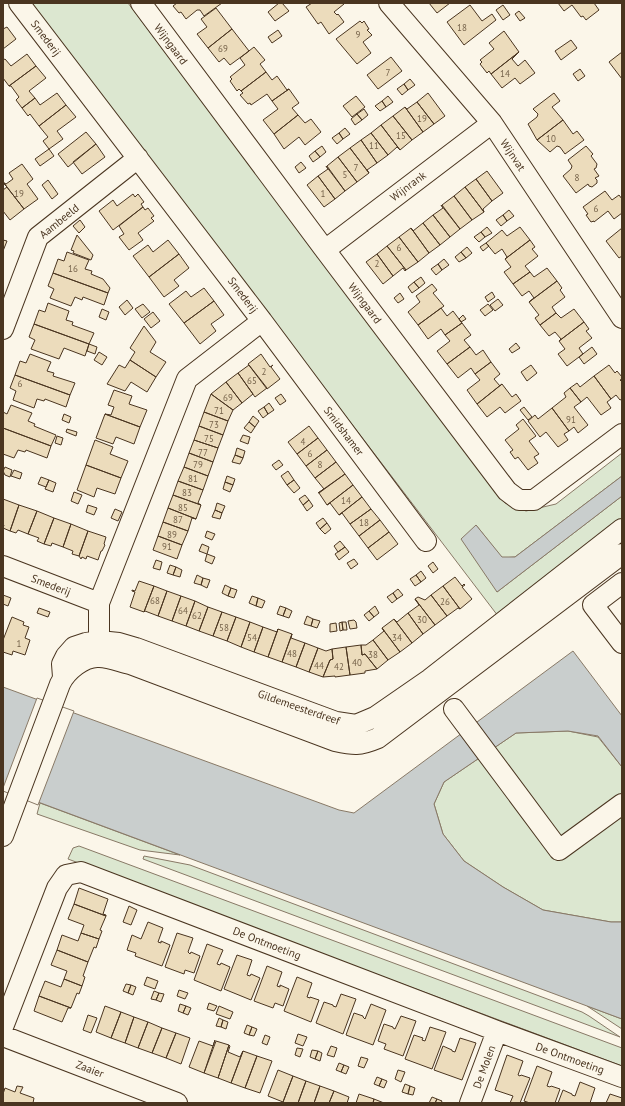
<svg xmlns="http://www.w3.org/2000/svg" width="625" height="1106" font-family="'PT Sans',sans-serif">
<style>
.green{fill:#dce7d0;stroke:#887966}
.water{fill:#c9cecd;stroke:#887966}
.pier{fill:#fbf6e9;stroke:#887966}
.building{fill:#ecdcbc;stroke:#4a3520}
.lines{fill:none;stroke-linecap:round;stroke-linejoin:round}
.minor-casing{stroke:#4a3520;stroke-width:22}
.minor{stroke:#fbf6e9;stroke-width:20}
.labels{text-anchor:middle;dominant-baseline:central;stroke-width:3;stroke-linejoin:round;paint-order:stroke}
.number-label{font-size:9px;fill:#725f47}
.street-label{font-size:11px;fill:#4a3520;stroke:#fbf6e9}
</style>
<rect width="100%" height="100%" fill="#fbf6e9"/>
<path class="green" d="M31,3H128L505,503L526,511L556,504L622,453V476L515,557L502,558L476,525L497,592L622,496V523L498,616Z
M568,731L598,737L622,767V922H611L543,910L503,887L464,861L443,834L434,804L444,782L516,733Z
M40,803L180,855L140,850L37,814Z
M79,846L622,1048V1066L68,859L73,848Z
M144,856L190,865L582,1012L589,1016L620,1037L143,859Z
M587,1006L622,1019V1029Z"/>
<path class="water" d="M622,476V496L497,592L461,539L476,525L502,557H515Z
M573,651L622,716V767L598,736L568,731L516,733L444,782L434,804L443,834L464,861L503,887L543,910L611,922H622V1019L3,789V687L339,810L354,813Z"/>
<path class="pier" d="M37,698L74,711L38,805L3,791V788Z"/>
<path class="building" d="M177,3H222L204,16L200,10H197L186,19L181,12L179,13L173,6Z
M279,3H282L289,11L275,21L268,12Z
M312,3H343L344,4L334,12L337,15L338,14L344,22L329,34L321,22L318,24L306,7Z
M429,3H450L437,13Z
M558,3H594L599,10L586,20L583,16L581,17L572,5L564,11Z
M470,5L482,21L492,14L496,20L464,45L447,22Z
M503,5L510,15L503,20L496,10Z
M216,8L232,29L208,48L197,34L207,27L201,19Z
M519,11L525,18L520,21L515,14Z
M360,21L362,23L364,21L369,29L367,30L372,35L363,42L371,53L357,64L336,39Z
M7,27L16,39L3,49V29Z
M232,29L249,51L230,65L224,58L219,62L208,48Z
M278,30L282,36L272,43L268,37Z
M504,31L519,52L491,74L489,71L487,73L480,64L482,62L480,60L494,49L489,43Z
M571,40L577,48L561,60L555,51Z
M254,47L265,60L260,64L266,72L241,91L239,89L237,91L230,81L232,79L230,77L245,65L240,58Z
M519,52L512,59L518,66L525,60L535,73L520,84L515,78L502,88L491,74Z
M622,52V79L609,62Z
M27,54L36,66L9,86L3,78V60L5,59L11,66Z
M391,57L402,71L378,89L367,75Z
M36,66L46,78L29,91L35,98L22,108L16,100L19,97L11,86H9Z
M580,69L585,76L578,81L573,74Z
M266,72L272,80L277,76L287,90L289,89L272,101L267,94L251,105L250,103L248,104L240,95L243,93L241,91Z
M410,79L415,85L408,90L404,84Z
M404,84L408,90L402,95L397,89Z
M289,89L299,103L292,108L298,115L274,134L263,120L278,109L272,101Z
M57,93L66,105L39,126L30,114L28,116L22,108L35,98L40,105Z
M428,93L445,116L434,124L417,102Z
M554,93L560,101L552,107L563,120L537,140L528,124L537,117L538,114L533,109Z
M356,96L365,107L352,117L343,106Z
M388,96L393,102L386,107L382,101Z
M382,101L386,107L380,111L375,106Z
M417,102L434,124L423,132L405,107L407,109Z
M66,105L76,117L57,131L63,139L49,149L43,141L48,137L39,126Z
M405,107L423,132L412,140L393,116Z
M364,109L368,115L362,120L357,114Z
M357,114L362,120L355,125L351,119Z
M298,115L305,123L311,119L321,132L305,145L299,137L284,149L274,134Z
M393,116L412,140L400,150L381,125Z
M563,120L573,134L577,131L584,140L565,154L560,147L557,146L550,152L537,140Z
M381,125L400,150L397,147L388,155L371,133Z
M345,128L350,134L343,139L339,133Z
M86,132L96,144L68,167L58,154Z
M339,133L343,139L337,144L332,138Z
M371,133L388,155L377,163L361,140Z
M361,140L377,163L367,170L369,173L350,148Z
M96,144L105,157L82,174L73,162Z
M322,146L326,152L320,157L315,151Z
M586,146L593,154L591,156L597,164L596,168L594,169L599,176L595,178L597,180V183L592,187L589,186L588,184L576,193L563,176L571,169L572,166L568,160Z
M350,148L369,173L357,182L338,157Z
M49,149L54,156L40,166L35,159Z
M315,151L320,157L313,162L309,156Z
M338,157L357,182L345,191L327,166Z
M301,162L306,168L299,173L295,167Z
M22,164L33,179L27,184L38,199L24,209L3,182L6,184L13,179L9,173Z
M326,166L345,191L335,199L318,176L328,169Z
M487,171L503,193L492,201L476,179Z
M318,176L335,199L324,207L307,185Z
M476,179L492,201L483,209L484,212L465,187Z
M48,180L58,194L52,199L42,185Z
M3,182L24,209L10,220L3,211V190L7,187Z
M465,187L484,212L472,220L454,196Z
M605,191L612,200L619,195L622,199V213L614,219L608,211L594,222V221L591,222L586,215L588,214L583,207Z
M133,194L135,197L138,194L144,202L141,204L143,207L113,230L99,211L113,200L117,206Z
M454,196L472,220L460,229L442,205Z
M441,205L460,229L450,237L433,215L443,208Z
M143,207L145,210L148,208L154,216L151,218L154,221L138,233L143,240L129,250L119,237L124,234L119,226Z
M509,210L514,216L507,221L503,215Z
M433,215L450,237L440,245L423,223Z
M503,215L507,221L501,226L496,220Z
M80,220L85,227L79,233L73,226Z
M423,223L440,245L429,253L411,228L413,231Z
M487,227L492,233L485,237L481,232Z
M520,227L530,240L505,259L507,257L502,249L495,254L486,243L502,230L507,236Z
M411,228L429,253L418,262L399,237Z
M622,228V256L619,258L606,241Z
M481,232L485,237L479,242L474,237Z
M77,235L93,255L91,260L73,253L74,251L71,250Z
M399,237L418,262L406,270L387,246Z
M3,240L7,241L3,251Z
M168,240L179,254L149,277L133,256L148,245L153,252Z
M530,240L535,247L532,249L538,256L525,266L530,272L513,284L504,272L511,267L505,259Z
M486,243L489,246L483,251L480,247Z
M387,246L406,270L405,271L403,268L393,276L377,254Z
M467,247L472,253L466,258L461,252Z
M67,252L89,260L85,269L92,271L91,274L103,279L110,288L108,293L53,273L58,259L64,261Z
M461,252L466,258L459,262L455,257Z
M179,254L189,268L174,280L179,286L164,297L149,277Z
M377,254L393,276L383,284L366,262Z
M444,259L449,265L442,270L438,264Z
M438,264L442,270L436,275L431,269Z
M547,268L557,281L529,302L534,298L529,291L522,296L513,284L530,272L534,277Z
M53,273L108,293L104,305L83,297L82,300L75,297L71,306L50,298L54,289L48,286Z
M421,277L425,283L419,288L414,282Z
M557,281L562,288L560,290L565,297L552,307L556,313L540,325L535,318L539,315L529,302Z
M414,282L419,288L412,293L408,287Z
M432,284L437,290L433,293L444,306L418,325L408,312L420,302L416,296Z
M204,288L214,301L184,323L169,304L186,291L191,297Z
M492,292L495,297L488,302L485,297Z
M400,293L404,299L398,303L394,298Z
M498,299L503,305L495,311L490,305Z
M127,300L133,308L125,315L119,307Z
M214,301L224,315L211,324L216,331L200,344L184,323Z
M48,303L69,311L66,320L73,322L72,325L94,333L89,344L34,324L39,310L45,312Z
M143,304L150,312L142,318L135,309Z
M488,304L493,310L485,316L480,310Z
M441,308L447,316L453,311L462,323L445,335L441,329L428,339L418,325Z
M102,309L109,312L106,320L99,317Z
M574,309L584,322L559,341L561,339L555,332L549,336L540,325L556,313L561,318Z
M153,312L160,321L151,328L144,319Z
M463,315L466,319L461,322L459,319Z
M584,322L589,329L586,331L592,338L579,348L583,354L567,366L558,354L565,349L559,341Z
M462,323L471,335L464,340L470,347L447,364L437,351L450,341L445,335Z
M34,324L89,344L85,356L64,348L59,359L31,349L35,340L29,337Z
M144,326L156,342L150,352L166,362L156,377L130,360L135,352L130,348Z
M516,343L520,348L512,353L509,349Z
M89,344L97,347L95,354L87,351Z
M470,347L476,355L483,350L491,362L475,374L471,368L458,378L447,364Z
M592,347L597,354L584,364L579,357Z
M99,352L107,357L102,365L94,360Z
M30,354L51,362L47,371L54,373L53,376L75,383L70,395L15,375L20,361L26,363Z
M261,354L270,367L273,365L271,367L280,379L267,389L248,364Z
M130,360L156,377L147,392L131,382L125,391L107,384L119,365L125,368Z
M491,362L500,374L494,379L500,386L502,384L477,404L467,390L480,380L475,374Z
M249,365L267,388L255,397L238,373Z
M531,365L537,373L527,381L521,372Z
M609,365L615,373L617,371L622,377V379L620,380L622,382V399L620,400L616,395L611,399L594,376Z
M238,373L253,394L242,403L226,382Z
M15,375L70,395L66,407L45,399L44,401L37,399L34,408L13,400L16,391L10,388Z
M594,376L611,399L607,402L611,408L601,415L587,397L581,402L570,388L577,383L580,387Z
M226,382L242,403L233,410L211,394Z
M502,384L512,397L516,394L521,401L505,413L500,407L487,417L477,404Z
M570,388L581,402L574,407L588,425L578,433L574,427L569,431L552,408L566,397L564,393Z
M114,390L132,396L129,404L147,410L140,427L105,414L111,415L114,407L108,405Z
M211,394L233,410L228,421L204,412Z
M281,394L286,401L280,405L275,398Z
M269,403L274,410L268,414L264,407Z
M11,405L32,413L28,421L35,424L34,426L56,435L51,446L3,428V412L7,414Z
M264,407L268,414L263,418L258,411Z
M524,407L532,417L528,420L520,410Z
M552,408L569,431L564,434L568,440L558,447L546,432L540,437L528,421L535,415L538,419Z
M204,412L228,421L223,435L199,426Z
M64,414L71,417L69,423L62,420Z
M105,414L140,427L134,444L116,437L113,444L96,438Z
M253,416L259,421L255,427L249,422Z
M523,419L536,436L529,441L539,454L534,457L538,463L528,470L518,457L515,459L510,452L513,450L505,440L519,429L516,425Z
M249,422L255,427L251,433L244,428Z
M199,426L223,435L218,448L194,440Z
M309,426L318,438L297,454L288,442Z
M3,428L51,446L47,458L26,450L25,452L18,450L14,458L3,454Z
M67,429L77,432L76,436L66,432Z
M243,435L250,437L248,444L240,441Z
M57,436L63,438L61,445L55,443Z
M318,438L327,450L306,466L297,454Z
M95,440L113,447L110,454L128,461L121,478L86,465Z
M194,440L218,448L213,462L189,453Z
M237,448L245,451L243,458L235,455Z
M327,450L336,462L315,478L306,466Z
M189,453L213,462L208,476L184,467Z
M235,455L243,458L240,464L232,462Z
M279,460L283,465L276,470L272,465Z
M336,462L345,474L318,493L324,489L315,478Z
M86,465L121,478L115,494L97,488L94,497L77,490Z
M5,467L12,470L10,477L5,475L3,471Z
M184,467L208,476L203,490L178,481Z
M14,470L22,473L20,479L11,476Z
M288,471L294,480L287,485L281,476Z
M345,474L353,485L327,505L319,493Z
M227,476L235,479L233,485L225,482Z
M41,477L49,480L46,487L38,484Z
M49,480L56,483L53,492L45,489Z
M294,480L300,488L294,493L287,485Z
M178,481L203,490L198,503L201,505L173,495Z
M225,482L233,485L230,492L223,489Z
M353,485L362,497L339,515L330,503L327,505Z
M74,492L82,495L78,504L71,501Z
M173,495L201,505L196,519L168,508Z
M305,495L309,500L303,505L299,499Z
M362,497L371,509L350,524L342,513L339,515Z
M3,499L19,505L10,531L3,528L4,525H3Z
M309,500L313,506L307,511L303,505Z
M217,503L225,506L222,513L215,510Z
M19,505L37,511L28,534L18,530L16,533L10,531Z
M88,505L97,508L94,515L86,512Z
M168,508L196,519L192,518L188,531L163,522Z
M115,509L122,512L118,521L111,518Z
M371,509L380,520L359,536L350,524Z
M215,510L222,513L220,519L212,517Z
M37,511L54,518L44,544L37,541L39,538L28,534Z
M54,518L71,524L63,547L52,543L51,546L44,544Z
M323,518L327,523L320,529L316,523Z
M380,520L389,532L368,548L359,536Z
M163,522L188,531L182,545L158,536Z
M327,523L331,529L325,534L320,529Z
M71,524L88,531L79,556L72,554L73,551L63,547Z
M88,531L106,537L104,544L105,545L102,551H101L98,560L87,556L86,559L82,557L81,559L79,556Z
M207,531L215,534L212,540L205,537Z
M389,532L398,544L377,560L368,548Z
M158,536L182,545L177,559L153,550Z
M340,541L345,547L338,552L334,546Z
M202,544L209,547L207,554L199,551Z
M345,547L349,552L339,560L335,554Z
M207,554L215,557L212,564L205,561Z
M354,559L358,564L351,569L347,563Z
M156,560L162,562L160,570L153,568Z
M433,562L438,569L433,573L428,566Z
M170,565L176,567L173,575L167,573Z
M176,567L182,570L180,577L173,575Z
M421,571L426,578L421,582L416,575Z
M197,575L203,578L201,585L194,583Z
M416,575L421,582L415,586L410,579Z
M455,577L462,586L464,584L465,585L462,587L472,599L460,609L443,586Z
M203,578L210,580L207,588L201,585Z
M139,581L154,586L144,612L130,607L135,592L132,591V590L135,591Z
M225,585L231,588L228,596L222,593Z
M154,586L167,591L158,616L145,611L144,612Z
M443,586L460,609L458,608L447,616L431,595Z
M231,588L237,590L234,598L228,596Z
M398,589L403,595L397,599L393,593Z
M167,591L181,596L172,621L158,616Z
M393,593L397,599L392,603L387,597Z
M3,595L11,598L8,606L3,604Z
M431,595L447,616L435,625L415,599L418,597L425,600Z
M181,596L195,601L186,626L172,621Z
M252,596L258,598L256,606L249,603Z
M258,598L265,601L262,608L256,606Z
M415,599L435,625L423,634L408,613L419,605Z
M195,601L208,607L199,631L186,626Z
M280,606L286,608L283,616L277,614Z
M375,606L379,613L374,617L369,611Z
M208,607L222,612L213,636L199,631Z
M39,608L50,612L48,617L37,613Z
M286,608L292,611L289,618L283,616Z
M369,611L374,617L369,621L364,615Z
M222,612L236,617L227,641L213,636Z
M408,613L423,634L412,643L394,619L397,622Z
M307,616L313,619L311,626L304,624Z
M12,617L24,622L23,625L29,627L25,638L30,640L25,655L13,651L12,655L3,652V640Z
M236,617L250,622L241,647L227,641Z
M313,619L320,621L317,628L311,626Z
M394,619L412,643L400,652L382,628Z
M354,620L356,622L357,628L350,629L348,621Z
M250,622L263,627L254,652L241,647Z
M342,622H346L347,630H343Z
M342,622L343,630L340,631L339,623Z
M336,623L337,631L330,632V624Z
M263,627L277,632L278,629L268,657L254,652Z
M382,628L400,652L388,660L373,640L384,631Z
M278,629L292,634L282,662L268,657Z
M292,634L291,638L305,643L296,667L282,662Z
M373,640L388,660L377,669L365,654L362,655L361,645H366Z
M305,643L318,648L309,672L296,667Z
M361,645L362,655L365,654L377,669L365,671V673L350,675L346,647Z
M346,647L350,675L335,677V676L323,677L330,660L333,659L332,649Z
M318,648L326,651L332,649L333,659L330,660L323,677L309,672Z
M79,888L108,899L103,914L106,915V916L74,904Z
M74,904L106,916L100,930L102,931L99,939L81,933L84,925L68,919Z
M129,906L137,910L131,925L123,922Z
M148,922L163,928L158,942L161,943V941L170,945L162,966L135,956L136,953L127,950L132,935L141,939Z
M81,933L99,939L96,948L94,947L88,962L57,950L62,935L78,941Z
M177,933L193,938L188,952L190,954L191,952L200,956L194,973L185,970L184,974L165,967Z
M207,944L223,950L217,964L220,965L221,963L230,967L221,991L194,980Z
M57,950L88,962L83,976L85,977L82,986L64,979L67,971L51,965Z
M237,955L252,960L247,975L250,976L251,974L260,978L251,1000L224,989Z
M267,966L282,972L277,986L280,987V985L289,989L283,1006L275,1003L273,1008L254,1001Z
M147,977L158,981L155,989L144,985Z
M297,977L312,983L307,997L310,998V997L319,1000L311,1022L284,1011Z
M64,979L82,986L79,994L77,993L71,1008L39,996L45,981L61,987Z
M126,984L131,985L128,993L123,991Z
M131,985L136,987L133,995L128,993Z
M179,990L188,993L185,999L177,996Z
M154,991L159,993L156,1000L151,999Z
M159,993L164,994L161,1002L156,1000Z
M341,994L356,999L343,1034L316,1023L324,1002L333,1005V1006L336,1007Z
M39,996L71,1008H68L62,1022L34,1011Z
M209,1003L217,1006L214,1011L207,1009Z
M180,1004L186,1006L183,1013L178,1011Z
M371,1004L386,1010L373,1045L346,1035L354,1013L363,1016V1017L365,1019Z
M105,1006L121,1012L111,1038L96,1032Z
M186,1006L191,1008L188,1015L183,1013Z
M219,1006L233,1012L230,1019L216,1014Z
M121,1012L134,1017L125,1043L111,1038Z
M88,1015L97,1018L91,1033L83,1030Z
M401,1016L416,1021L403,1056L384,1049L386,1044L378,1041L384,1024L393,1027V1028L395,1029Z
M134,1017L148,1022L138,1048L125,1043Z
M219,1018L223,1020L221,1027L216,1026Z
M223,1020L228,1022L226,1029L221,1027Z
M148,1022L162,1028L152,1053L138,1048Z
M247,1025L252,1027L249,1035L244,1033Z
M252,1027L257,1029L254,1036L249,1035Z
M430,1027L446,1032L432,1069L405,1059L414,1035L423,1038L422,1040L425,1041Z
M162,1028L176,1033L166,1058L152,1053Z
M176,1033L190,1038L181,1064L166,1058Z
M298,1034L307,1037L303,1046L295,1043Z
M265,1035L270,1037L267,1045L262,1043Z
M460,1038L476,1043L462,1080L434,1070L443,1046L452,1050V1051L455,1052Z
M215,1040L204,1073L189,1067L199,1041L213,1046Z
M216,1041L229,1045L218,1078L204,1073Z
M229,1045L230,1046L228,1052L240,1057L243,1051L231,1083L218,1078Z
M331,1046L337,1048L334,1057L327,1055Z
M297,1048L303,1049L300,1057L295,1055Z
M312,1050L318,1051L315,1059L310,1057Z
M243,1051L257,1056L245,1088L231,1083Z
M318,1051L322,1053L320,1061L315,1059Z
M507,1055L523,1061L518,1075L520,1076L521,1075L530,1078L520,1103H510L513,1096L495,1090Z
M257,1056L272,1061L260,1093L245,1088Z
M361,1057L368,1059L364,1068L358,1066Z
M339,1063L344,1065L341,1072L336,1070Z
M344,1065L349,1067L346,1074L341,1072Z
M537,1066L552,1072L547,1086L550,1087L551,1086L560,1089L555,1103H530L524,1101Z
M278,1070L293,1076L283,1102L268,1096Z
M398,1070L405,1072L401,1082L395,1079Z
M293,1076L306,1081L298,1103H286L283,1102Z
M377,1077L382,1079L379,1086L374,1084Z
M382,1079L387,1081L384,1088L379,1086Z
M306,1081L320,1086L314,1103H298Z
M580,1082L595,1088L590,1103H558L563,1090L572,1094V1095L575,1096Z
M405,1084L410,1086L408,1094L402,1092Z
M17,1086L23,1087L20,1093L34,1098L33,1103H3V1094L5,1088L15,1092Z
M320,1086L334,1091L329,1103H314Z
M410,1086L415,1088L413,1095L408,1094Z
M334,1091L349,1097L347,1103H329Z
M359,1094L374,1099L373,1103H356Z
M610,1094L622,1098V1103H606Z
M432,1097L437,1099L435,1103H429Z
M374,1099L384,1103H373Z
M437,1099L442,1101L441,1103H435Z"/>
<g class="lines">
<g class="minor-casing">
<path id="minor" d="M19,3L262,321L187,379L99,603V657
M141,3L325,250L507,491L519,500H534L622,434
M389,3L492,123L622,318
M325,250L492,123
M262,321L426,541
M3,329L38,237L138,158
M3,566L99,603
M622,583L593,605L622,643
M63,677L62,664L66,656L74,647L86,643L99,641L119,643L136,648L336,722L356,725L375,717L430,679L622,529
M454,709L559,850L622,804
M3,836L60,684C66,671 84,656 99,657C109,657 121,662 130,664L335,741C354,745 359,746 378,738L622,554
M3,1027L57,888L66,875L81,872L497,1031L622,1077
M3,1036L177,1103
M470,1103L497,1031"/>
</g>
<use href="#minor" class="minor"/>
</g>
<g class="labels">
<g class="number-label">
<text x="462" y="27">18</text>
<text x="358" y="34">9</text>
<text x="223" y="48">69</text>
<text x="388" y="72">7</text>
<text x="505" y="73">14</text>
<text x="422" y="118">19</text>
<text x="401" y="135">15</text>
<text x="551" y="138">10</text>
<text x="374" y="145">11</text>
<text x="356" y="167">7</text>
<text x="345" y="174">5</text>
<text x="577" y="177">8</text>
<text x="19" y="193">19</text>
<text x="323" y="193">1</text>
<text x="596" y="208">6</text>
<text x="399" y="247">6</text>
<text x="377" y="263">2</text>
<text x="73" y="268">16</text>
<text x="264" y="371">2</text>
<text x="252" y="380">65</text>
<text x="20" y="383">6</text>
<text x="228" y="397">69</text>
<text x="219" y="410">71</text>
<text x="571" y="419">91</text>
<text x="214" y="424">73</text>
<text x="209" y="438">75</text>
<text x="303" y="441">4</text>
<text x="203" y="452">77</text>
<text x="310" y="453">6</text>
<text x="198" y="464">79</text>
<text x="320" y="464">8</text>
<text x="193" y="478">81</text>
<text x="187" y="492">83</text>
<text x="346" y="500">14</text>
<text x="183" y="507">85</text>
<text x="178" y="519">87</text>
<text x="364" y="522">18</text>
<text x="172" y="534">89</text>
<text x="167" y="546">91</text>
<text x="155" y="600">68</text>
<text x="445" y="601">26</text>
<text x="183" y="610">64</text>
<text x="197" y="615">62</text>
<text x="422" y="619">30</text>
<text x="224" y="627">58</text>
<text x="252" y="637">54</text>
<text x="397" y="637">34</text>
<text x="19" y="643">1</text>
<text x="292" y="653">48</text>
<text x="373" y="654">38</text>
<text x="357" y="662">40</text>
<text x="319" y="665">44</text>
<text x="339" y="666">42</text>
</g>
<g class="street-label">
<text transform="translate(46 38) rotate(53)">Smederij</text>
<text transform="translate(171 44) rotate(53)">Wijngaard</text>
<text transform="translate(513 155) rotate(56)">Wijnvat</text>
<text transform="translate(408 186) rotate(-37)">Wijnrank</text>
<text transform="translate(59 221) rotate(-39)">Aambeeld</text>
<text transform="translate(243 295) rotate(53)">Smederij</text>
<text transform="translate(365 303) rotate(53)">Wijngaard</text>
<text transform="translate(344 431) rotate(53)">Smidshamer</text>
<text transform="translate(51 585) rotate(21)">Smederij</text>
<text transform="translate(299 707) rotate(19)">Gildemeesterdreef</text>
<text transform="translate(267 943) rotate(21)">De Ontmoeting</text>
<text transform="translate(570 1058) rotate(20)">De Ontmoeting</text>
<text transform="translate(484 1067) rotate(-70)">De Molen</text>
<text transform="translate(90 1069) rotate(21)">Zaaier</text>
</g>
</g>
<rect width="625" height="1106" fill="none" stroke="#4a3520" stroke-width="8"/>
</svg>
